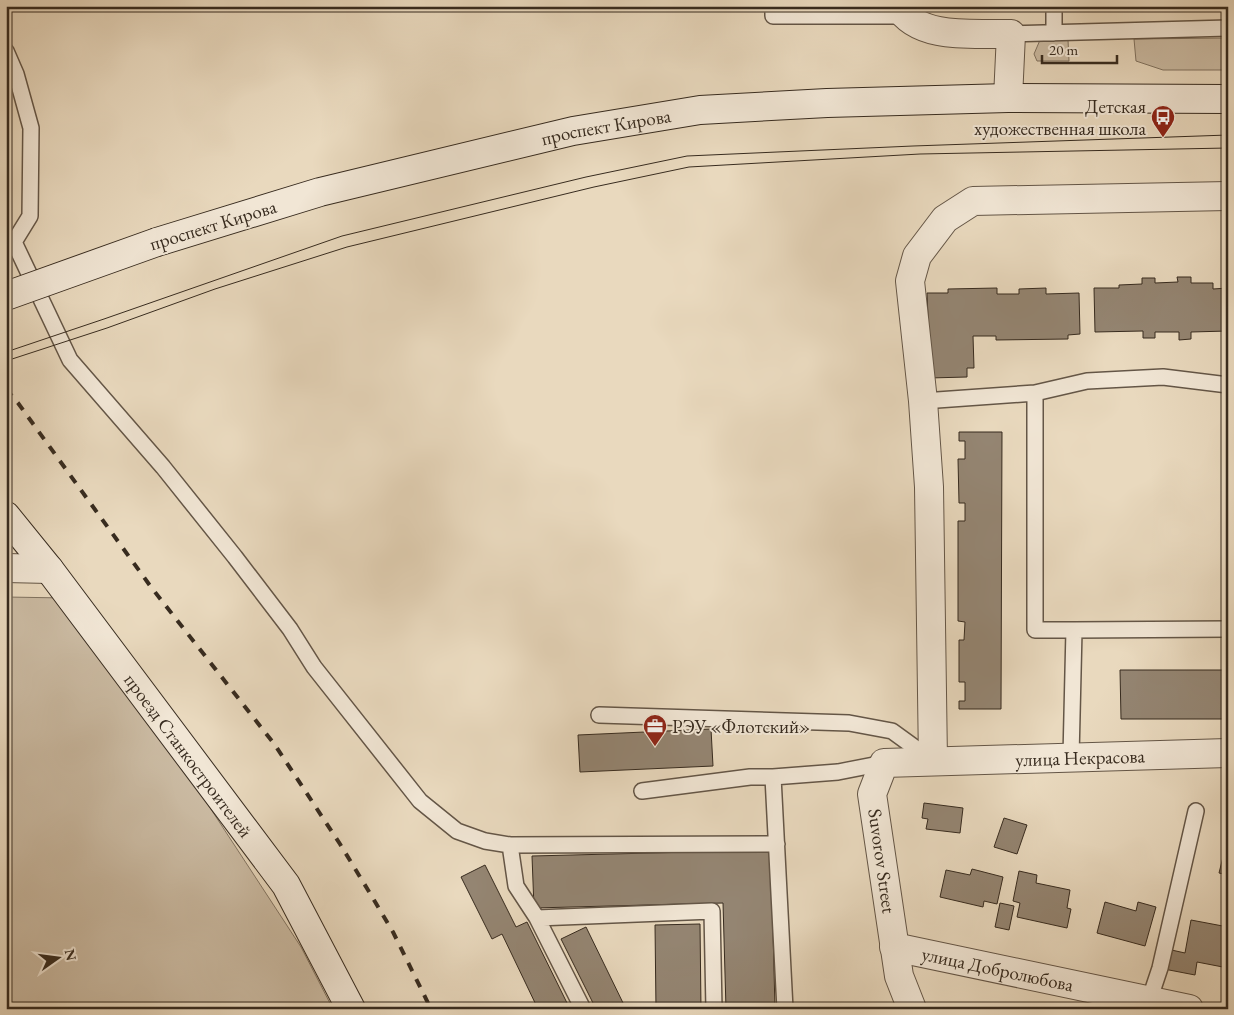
<svg xmlns="http://www.w3.org/2000/svg" width="1234" height="1015" font-family="'EB Garamond',serif">
<style>
.green{fill:#cbbba3;stroke:#817361}
.building{fill:#948572;stroke:#372b1f}
.lines{fill:none;stroke-linecap:round;stroke-linejoin:round}
.service-casing{stroke:#645647;stroke-width:18}
.minor-casing{stroke:#645647;stroke-width:30}
.tertiary-casing{stroke:#645647;stroke-width:30}
.secondary-casing{stroke:#372b1f;stroke-width:30}
.service{stroke:#f1e6d5;stroke-width:15}
.minor{stroke:#f1e6d5;stroke-width:28}
.tertiary{stroke:#f1e6d5;stroke-width:28}
.secondary{stroke:#f1e6d5;stroke-width:28}
.tram{stroke:#372b1f;stroke-width:1}
.rail{stroke:#372b1f;stroke-width:4;stroke-dasharray:9 9;stroke-linecap:butt}
.secondary-bridge-casing{stroke:#372b1f;stroke-width:30;stroke-linecap:butt}
.secondary-bridge{stroke:#f1e6d5;stroke-width:28}
.labels{text-anchor:middle;dominant-baseline:central;stroke-width:4;stroke-linejoin:round;paint-order:stroke}
.poi-label{font-size:19px;fill:#372b1f;stroke:#f1e6d5;text-anchor:end}
.street-label{font-size:19px;fill:#372b1f;stroke:#f1e6d5}
</style>
<rect width="100%" height="100%" fill="#e9d9be"/>
<filter id="stains"><feTurbulence type="fractalNoise" baseFrequency=".004" numOctaves="4"/><feColorMatrix values="0 0 0 0 .2 0 0 0 0 .09 0 0 0 0 .02 0 0 0 .5 -.17"/></filter>
<radialGradient id="worn" r=".72"><stop offset=".6" stop-color="#630" stop-opacity="0"/><stop offset="1" stop-color="#630" stop-opacity=".3"/></radialGradient>
<path class="green" d="M1228,38V70H1163L1136,61L1134,39Z
M1040,40H1068L1069,61H1037L1034,54Z
M6,597L66,598L169,745L301,947L333,1009H6Z"/>
<path class="building" d="M1177,277H1191V283H1213V289L1228,288V331L1191,332V339L1179,340V332H1155V338H1143V331L1095,332L1094,288H1119V285L1142,284V278H1155V283L1178,282Z
M997,288V294H1019V289L1046,288V294L1079,293L1080,334L1068,335V339L996,340V336H973L974,368H967V377L929,378L923,317H928L927,293H948V289Z
M959,432H1002L1001,709H959V701H965V682H959V640H964L965,622L958,621V521H965V503H959L958,459H965V441H959Z
M1120,670H1228V719H1121Z
M711,729L713,766L580,772L578,735Z
M924,803L963,808L960,833L926,829L928,819L922,818Z
M1004,818L1027,825L1017,854L994,847Z
M1228,837V875L1219,873Z
M771,850L775,1009H726L723,903L534,908L532,856Z
M485,865L516,927L527,922L570,1009H538L502,934L492,939L461,877Z
M972,869L1003,877L997,904L984,901L983,907L940,897L946,870L970,875Z
M1019,871L1037,875L1036,883L1070,890L1067,908L1071,909L1067,928L1017,917L1020,903L1013,901Z
M1105,902L1136,911L1138,902L1156,907L1145,946L1097,933Z
M1000,903L1014,906L1009,930L995,927Z
M1191,920L1228,927V968L1197,962L1195,975L1164,969L1167,949L1185,953Z
M700,924L701,1009H656L655,925Z
M586,927L626,1009H596L561,939Z"/>
<g class="lines">
<g class="service-casing">
<path id="service" d="M773,6V16H904
M1054,33V6
M1011,34L1228,28
M6,51L16,74L31,128L30,216L14,242L70,360L163,467L235,557L290,629L314,667L420,801L457,831L485,841L510,845
M1035,393V630H1074L1071,757
M923,401L1035,393L1087,381L1163,377L1228,385
M1074,630L1228,629
M599,715L849,723L892,731L932,760
M773,777L785,1009
M642,791L750,777H773L838,772L884,763
M537,918L516,886L510,845L777,844
M1147,1007L1160,968L1196,811
M583,1009L537,918L712,911L714,1009"/>
</g>
<g class="minor-casing">
<g id="minor">
<path d="M898,6C919,41 976,33 1011,34L1008,98"/>
<path d="M933,761L929,487L923,401L910,281L917,256L945,219L973,201L1228,196"/>
<path id="s1" d="M894,947L1189,1009"/>
<path id="s2" d="M912,1009L899,976L872,794L884,763L1228,753"/>
</g>
</g>
<g class="tertiary-casing">
<path id="tertiary" d="M6,568L49,569"/>
</g>
<g class="secondary-casing">
<g id="secondary">
<path id="s3" d="M157,242L320,192L573,131L700,110L827,103L1008,98L1228,99"/>
<path id="s4" d="M6,516L49,569L286,885L351,1009"/>
</g>
</g>
<use href="#service" class="service"/>
<use href="#minor" class="minor"/>
<use href="#tertiary" class="tertiary"/>
<use href="#secondary" class="secondary"/>
<path class="tram" d="M6,352L104,319L342,236L586,177L687,156L913,146L1228,135
M6,361L107,328L215,289L347,247L594,187L689,167L920,154L1228,148"/>
<path class="rail" d="M6,389L18,403L151,587L275,745L340,844L368,890L393,932L431,1009"/>
<g class="secondary-bridge-casing">
<path id="secondary-bridge" d="M6,296L157,242"/>
</g>
<use href="#secondary-bridge" class="secondary-bridge"/>
</g>
<defs>
<g id="bus-pin" transform="scale(1.25)"><path d="M0 17L-7.5 6A9.5 9.5 0 1 1 7.5 6Z" fill="#8f2418" stroke="#f1e6d5"/><path d="M-5-6H5V4H4V6H2V4H-2V6H-4V4H-5ZM-3.5-4V0h7V-4ZM-3.5 1.2v1.5H-2V1.2ZM2 1.2v1.5H3.5V1.2Z" fill="#fff"/></g>
<g id="office-pin" transform="scale(1.25)"><path d="M0 17L-7.5 6A9.5 9.5 0 1 1 7.5 6Z" fill="#8f2418" stroke="#f1e6d5"/><path d="M-6-3h4V-5.5h4V-3h4V5H-6ZM-1-4.5V-3h2v-1.5ZM-6 0V1H6V0Z" fill="#fff"/></g>
</defs>
<g fill-rule="evenodd">
<use href="#bus-pin" x="1163" y="117"/>
<use href="#office-pin" x="655" y="726"/>
</g>
<g class="labels">
<g class="poi-label">
<text x="1146" y="106">Детская<tspan x="1146" dy="22">художественная школа</tspan></text>
<text x="672" y="726" text-anchor="start">РЭУ «Флотский»</text>
</g>
<g class="street-label">
<text stroke="none"><textPath href="#s3" startOffset="464">проспект Кирова</textPath></text>
<text transform="translate(213 225) rotate(-17)">проспект Кирова</text>
<text stroke="none"><textPath href="#s4" startOffset="301">проезд Станкостроителей</textPath></text>
<text stroke="none"><textPath href="#s2" startOffset="449">улица Некрасова</textPath></text>
<text transform="translate(882 861) rotate(82)">Suvorov Street</text>
<text stroke="none"><textPath href="#s1" startOffset="106">улица Добролюбова</textPath></text>
</g>
</g>
<rect width="1234" height="1015" fill="none" stroke="#e9d9be" stroke-width="25"/>
<rect x="8" y="8" width="1219" height="1000" fill="none" stroke="#372b1f" stroke-width="2.5"/>
<rect x="12" y="12" width="1209" height="990" fill="none" stroke="#372b1f"/>
<g transform="translate(58 958) rotate(76)" stroke="#f1e6d5" stroke-width="4" paint-order="stroke">
<path d="M0-4L9 19L0 12L-9 19Z" fill="#372b1f"/>
<text y="-8" font-size="14" font-weight="bold" text-anchor="middle" fill="#372b1f">N</text>
</g>
<path d="M1042 55v8h75v-8" fill="none" stroke="#372b1f" stroke-width="2.5"/>
<text x="1049" y="55" font-size="15" fill="#372b1f" stroke="#f1e6d5" stroke-width="4" paint-order="stroke">20 m</text>
<rect width="100%" height="100%" filter="url(#stains)"/>
<rect width="100%" height="100%" fill="url(#worn)"/>
</svg>
